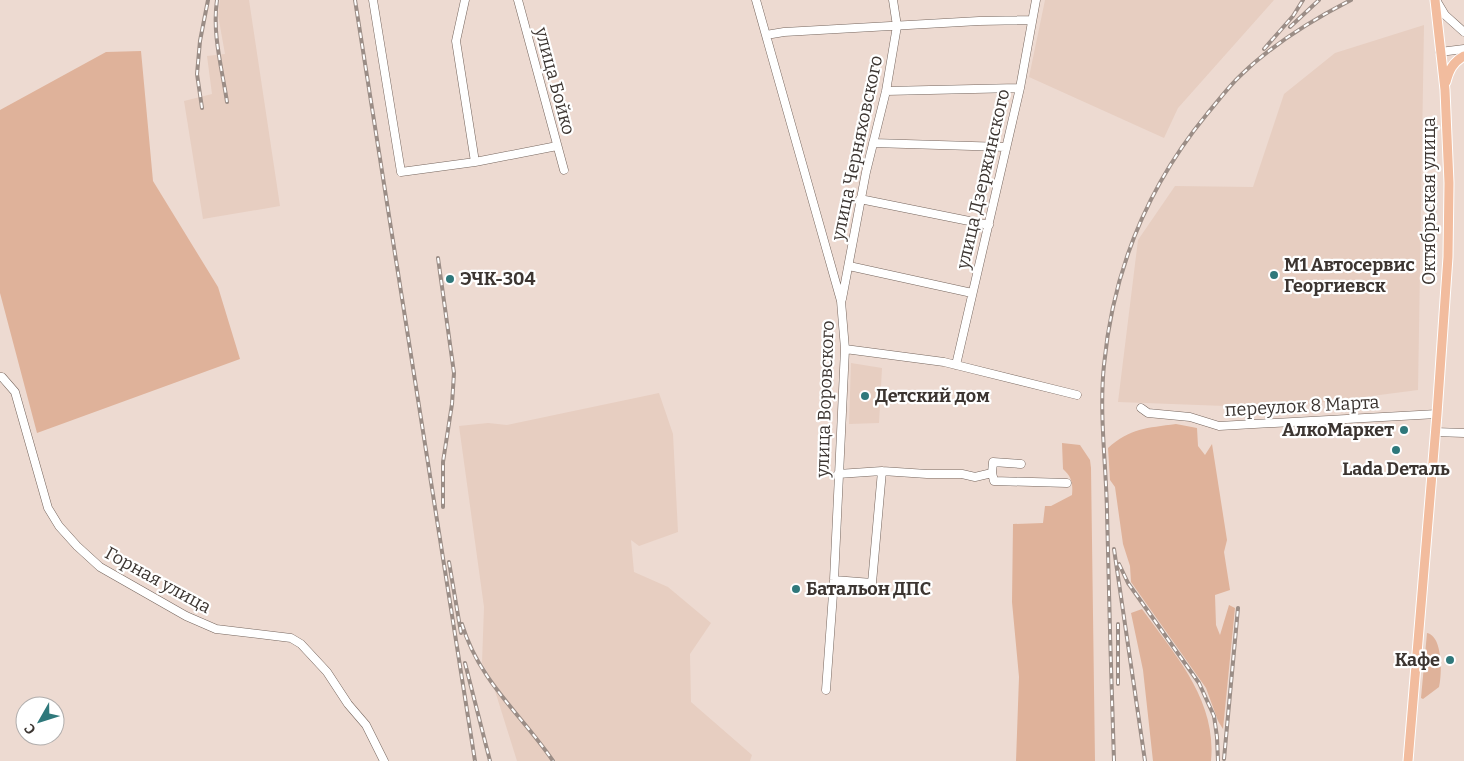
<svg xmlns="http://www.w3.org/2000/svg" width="1464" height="761" font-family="Bitter,serif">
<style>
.built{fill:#e7cec1}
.green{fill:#dfb29a}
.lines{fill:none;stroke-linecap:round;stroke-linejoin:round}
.minor-casing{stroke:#76665e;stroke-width:9}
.major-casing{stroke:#fff;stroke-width:11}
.minor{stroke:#fff;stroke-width:8}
.major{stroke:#f2bc9e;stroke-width:9}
.rail-casing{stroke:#9b8d86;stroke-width:4}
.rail{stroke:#fff;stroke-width:2;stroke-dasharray:5.5;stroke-linecap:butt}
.poi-dot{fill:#2f787b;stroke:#fff;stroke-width:2}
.labels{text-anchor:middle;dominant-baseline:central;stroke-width:4.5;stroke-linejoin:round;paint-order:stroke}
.street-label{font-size:18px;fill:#3c3531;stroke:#fff}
.poi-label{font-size:18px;font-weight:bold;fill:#3c3531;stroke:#fff;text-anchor:start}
</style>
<rect width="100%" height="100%" fill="#eddad1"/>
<path class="built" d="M220,0H249L280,206L203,219L184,101L212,94L207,56L225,54L218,15Z
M1045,0H1274L1178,108L1164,138L1029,77Z
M1424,25L1418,390L1279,408L1118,402L1138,240L1175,186L1253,187L1284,94L1335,53Z
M851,363L882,368L879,423L849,424Z
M659,393L673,434L678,532L639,546L631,540L634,572L668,587L711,623L690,654L691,702L752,755L750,761H517L491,678L482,663L484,607L459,426L488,423L507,425Z"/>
<path class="green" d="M141,51L153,181L218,287L240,359L37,433L0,293V110L106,52Z
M1176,424L1197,428L1198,446L1205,455L1212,444L1227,540L1224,552L1230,590L1215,595L1216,625L1220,635L1229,605L1235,608L1223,729L1218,721L1206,688L1131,582L1130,566L1123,544L1115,487L1110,480L1108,448C1130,428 1147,428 1176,424Z
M1062,443L1080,445L1090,460L1091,468L1095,761H1016L1019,677L1012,602L1013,524L1043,523L1045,506H1051L1072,495C1073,484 1072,477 1063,469Z
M1142,609C1175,655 1217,700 1211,761H1153L1143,670L1131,613Z
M1427,633C1443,636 1442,674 1439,687L1423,699L1421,698Z"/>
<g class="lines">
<g class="minor-casing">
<path id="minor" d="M373,0L401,172L475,162L557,146
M465,0L456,41L475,162
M518,0L564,170
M756,0L841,301L845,349L834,580L826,690
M1436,0L1445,15L1464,32
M766,35L784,32L979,21L1032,20
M1440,52L1464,49
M886,91L1020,88
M873,143L1005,147
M860,199L989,225
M849,266L972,293
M842,299L866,172L886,91L897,26L893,0
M845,349L944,362L1077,395
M956,365L1020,88L1036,0
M0,377H2L15,392L48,508L59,526L77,546L100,567L186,616L216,629L291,638L301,644L327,672L348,704L366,725L384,761
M1141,408L1148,413L1190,417L1219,426L1437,414
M1435,432L1464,433
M992,473L993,462L1021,464
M838,474L882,471L927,474H962L975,477L992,473L994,481L1067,483
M834,580L872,583L882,471"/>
</g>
<g class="major-casing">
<path id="major" d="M1446,82C1449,70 1453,62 1464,56
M1408,761L1437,414L1448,257L1449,183L1445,90L1435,0"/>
</g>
<use href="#minor" class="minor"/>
<use href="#major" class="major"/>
<g class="rail-casing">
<path id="rail" d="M217,0C212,34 222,68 227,102
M355,0L475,761
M1290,27L1319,0
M1264,49L1293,16L1303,0
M202,108L197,74L200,41L208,0
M438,258L454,373L452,404L443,462V507
M1114,549L1145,761
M449,562L461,633
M1119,564L1128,583L1199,683L1214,716L1217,737L1218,761
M462,624C479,681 521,714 553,761
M465,663L490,761
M1118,684V624
M1224,759L1238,608
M1114,761C1111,678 1109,594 1107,511C1106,463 1099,413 1104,365C1113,271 1147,187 1207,114C1218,101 1229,86 1241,75C1273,44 1312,20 1351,0"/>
</g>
<use href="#rail" class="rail"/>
</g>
<g class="poi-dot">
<circle cx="1274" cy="275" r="5"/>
<circle cx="450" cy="279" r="5"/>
<circle cx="865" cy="396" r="5"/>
<circle cx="1404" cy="430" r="5"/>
<circle cx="1396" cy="450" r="5"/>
<circle cx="796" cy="589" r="5"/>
<circle cx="1450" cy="660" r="5"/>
</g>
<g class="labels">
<g class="street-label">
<text transform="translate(555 81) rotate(75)">улица Бойко</text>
<text transform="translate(857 148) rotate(-78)">улица Черняховского</text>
<text transform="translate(983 179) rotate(-77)">улица Дзержинского</text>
<text transform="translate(1429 201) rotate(-90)">Октябрьская улица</text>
<text transform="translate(825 399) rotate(-88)">улица Воровского</text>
<text transform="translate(1302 406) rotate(-3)">переулок 8 Марта</text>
<text transform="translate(158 580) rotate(29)">Горная улица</text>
</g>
<g class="poi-label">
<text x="1284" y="265">М1 Автосервис<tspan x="1284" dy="21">Георгиевск</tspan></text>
<text x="460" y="279">ЭЧК-304</text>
<text x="875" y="396">Детский дом</text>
<text x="1394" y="430" text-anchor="end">АлкоМаркет</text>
<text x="1396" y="469" text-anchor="middle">Lada Dеталь</text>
<text x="806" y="589">Батальон ДПС</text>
<text x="1440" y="660" text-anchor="end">Кафе</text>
</g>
</g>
<g transform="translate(40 721) rotate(231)"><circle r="24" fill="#ffffff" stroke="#b1aead"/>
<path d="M0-4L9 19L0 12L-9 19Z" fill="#2f787b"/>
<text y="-8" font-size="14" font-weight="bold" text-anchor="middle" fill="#3c3531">С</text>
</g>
</svg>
